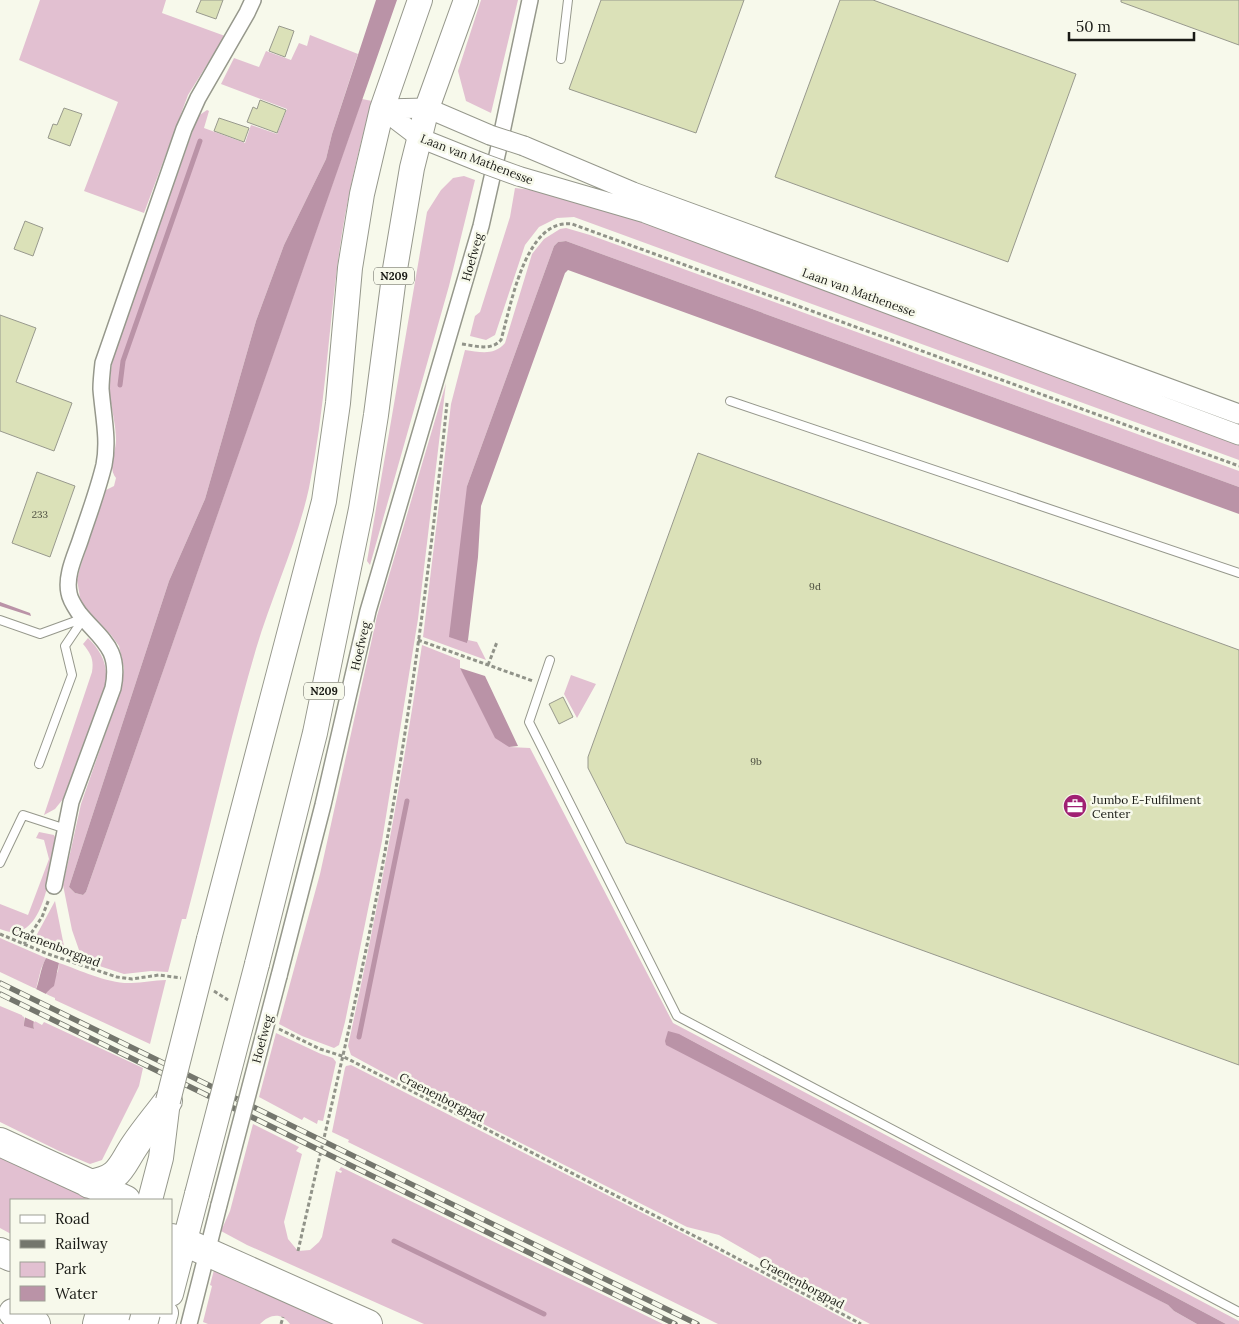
<svg xmlns="http://www.w3.org/2000/svg" width="1239" height="1324" font-family="Lora,serif">
<style>
.green{fill:#e2c0d1}
.water{fill:#ba93a7}
.pier{fill:#f7f9eb}
.lines{fill:none;stroke-linecap:round;stroke-linejoin:round}
.stream{stroke:#ba93a7;stroke-width:5}
.building{fill:#dbe1b8;stroke:#98998d}
.service-casing{stroke:#96988c;stroke-width:10}
.minor-casing{stroke:#96988c;stroke-width:18}
.tertiary-casing{stroke:#96988c;stroke-width:21}
.primary-casing{stroke:#96988c;stroke-width:26}
.motorway-casing{stroke:#96988c;stroke-width:30}
.path{stroke:#919389;stroke-width:3;stroke-dasharray:4 2.5;stroke-linecap:butt}
.service{stroke:#fff;stroke-width:8}
.minor{stroke:#fff;stroke-width:15}
.tertiary{stroke:#fff;stroke-width:19}
.primary{stroke:#fff;stroke-width:24}
.motorway{stroke:#fff;stroke-width:28}
.rail-casing{stroke:#74766d;stroke-width:5.5}
.rail{stroke:#f7f9eb;stroke-width:4;stroke-dasharray:11;stroke-linecap:butt}
.minor-bridge-casing{stroke:#96988c;stroke-width:18;stroke-linecap:butt}
.tertiary-bridge-casing{stroke:#96988c;stroke-width:21;stroke-linecap:butt}
.primary-bridge-casing{stroke:#96988c;stroke-width:26;stroke-linecap:butt}
.motorway-bridge-casing{stroke:#96988c;stroke-width:30;stroke-linecap:butt}
.minor-bridge{stroke:#fff;stroke-width:15}
.tertiary-bridge{stroke:#fff;stroke-width:19}
.primary-bridge{stroke:#fff;stroke-width:24}
.motorway-bridge{stroke:#fff;stroke-width:28}
.labels{text-anchor:middle;dominant-baseline:central;stroke-width:5;stroke-linejoin:round;paint-order:stroke}
.number-label{font-size:10px;fill:#4a4c3e}
.shield{fill:#f7f9eb;stroke:#5c5d55;stroke-width:1}
.shield-label{font-size:11px;font-weight:bold;fill:#191a15}
.street-label{font-size:12px;fill:#191a15;stroke:#f7f9eb}
.poi-label{font-size:12px;fill:#191a15;stroke:#f7f9eb;text-anchor:start}
</style>
<rect width="100%" height="100%" fill="#f7f9eb"/>
<path class="green" d="M40,0H166L162,13L225,36L188,95L144,213L84,191L118,102L19,60Z
M481,0H518L491,113L466,101L458,71Z
M310,35L358,54L332,134L326,159L284,245L256,321L205,499L169,581L69,887L75,893L83,895L86,892L362,99L372,101C358,151 346,202 339,254C328,332 325,411 309,488C297,543 272,595 256,649C230,738 210,829 186,919H182L168,972L151,971L124,974L87,962L79,950L72,930L63,885L81,804L121,689L124,668L119,646L111,635L81,603L77,580L80,568L106,490L114,486L116,478C107,467 116,452 116,440C116,426 112,411 110,397C109,382 111,368 114,354L198,116L207,110L209,111L204,128L245,143L251,125L277,134L287,109L221,84L234,58L259,67L266,51L291,60L299,43L307,46Z
M464,176L475,180L449,286L370,565L367,561L427,212L441,190L453,178Z
M515,188L532,190L536,188L645,219L1239,443V460L574,217L557,218L539,227L525,245L495,335L486,340L470,336L475,316L480,312L510,217Z
M566,228L590,235L1239,471V487L566,241L558,242L554,246L467,486V643L468,640L477,642L486,660L423,637L451,404L465,350C480,352 494,356 505,343L532,254L544,239L560,229Z
M446,383L418,619L382,841L345,1022L339,1045L334,1048L302,1036L279,1024L320,874L377,616Z
M88,638C102,652 109,666 105,686L63,799L55,809L44,815L92,672C94,659 91,654 83,644Z
M422,645L460,660V668L509,747L530,748L673,1023L1239,1321V1324H1226L679,1034L1168,1305L1174,1311L1197,1324H870L783,1278L759,1258L719,1235L687,1227L412,1088L351,1055L348,1046C377,913 402,780 422,645Z
M571,675L596,684L577,718L564,694Z
M39,832L54,835L56,839C51,866 45,949 0,929V904L28,915L49,859L44,840L36,838Z
M55,901L64,946L61,954L41,947L36,943L35,938Z
M0,938L46,958L41,969L36,989L0,972Z
M59,963C80,970 108,984 131,983C143,983 154,980 166,980L150,1044L55,1000V998L46,994L58,971Z
M0,1006L24,1016V1025L34,1029L33,1020L42,1025L44,1022L143,1068L139,1086L102,1160L90,1164L59,1151L0,1122Z
M276,1033L321,1054L333,1058L336,1062L323,1121L318,1120L317,1124L304,1117L302,1120L259,1097Z
M351,1065L686,1235L854,1324H718L348,1142L349,1140L332,1132L345,1068L346,1066Z
M253,1124L299,1147L296,1151L302,1154L284,1222L288,1239L298,1251L310,1250L319,1242L322,1237L336,1171L341,1173L342,1171L339,1170L341,1167L663,1324H424L247,1245L221,1231L230,1211Z
M0,1152L103,1200H11V1234L0,1228Z
M214,1270L336,1324H290C281,1312 270,1314 260,1324H208L203,1322L212,1286L210,1285Z"/>
<path class="water" d="M376,0H397L86,892L83,895L75,893L69,887L169,581L205,499L256,321L284,245L326,159L332,134Z
M566,241L1239,487V514L568,270L565,273L481,506L478,557L468,640L467,643L449,637L467,486L554,246L558,242Z
M0,602L30,613L31,616L0,606Z
M460,668L485,676L518,746L509,747L495,738Z
M46,958L59,963L54,986C42,994 31,1017 34,1029L24,1026C24,1012 31,1004 35,992C40,981 40,969 46,958Z
M668,1031L679,1034L1226,1324H1197L1174,1311L1168,1305L666,1045L665,1041Z"/>
<path class="pier" d="M34,988L48,995L35,1022L22,1016L34,993Z"/>
<g class="lines">
<path class="stream" d="M120,385L123,361L200,141
M359,1037L407,801
M394,1241L544,1314"/>
</g>
<path class="building" d="M201,0H223L216,19L196,12Z
M601,0H744L696,133L569,89Z
M840,0H873L1076,74L1008,262L775,177Z
M1121,0H1239V45L1121,2Z
M279,26L294,31L285,57L269,51Z
M260,100L286,110L277,133L247,122L253,107L257,109Z
M64,108L82,114L70,146L48,138L53,124L57,125Z
M219,118L249,128L244,142L214,131Z
M25,221L43,228L33,256L14,249Z
M0,315L36,328L16,382L72,403L54,451L0,431Z
M698,453L1239,650V1065L626,843L588,768V757Z
M37,472L75,486L50,557L12,543Z
M563,697L573,717L559,724L549,704Z"/>
<g class="lines">
<g class="service-casing">
<path id="service" d="M561,59L568,0
M730,401L1239,573
M0,620L40,634L84,618
M550,660L529,722L677,1016L1239,1312
M39,764L72,675L65,646L84,618
M0,863L23,815L66,829"/>
</g>
<g class="minor-casing">
<path id="minor" d="M54,886L71,802L113,688C121,648 101,640 79,613C75,607 70,600 69,593C65,575 76,554 81,538C89,514 98,490 104,465C109,440 103,415 101,389C101,381 102,372 103,363L184,129L198,98L247,13L253,0
M279,976L323,805L368,611L481,226L498,151L530,0
M189,1324L219,1205"/>
</g>
<g class="tertiary-casing">
<path id="tertiary" d="M382,109L420,138L485,164
M382,109L427,108L490,135
M524,146L633,192L1239,414
M518,176L645,213L1239,435"/>
</g>
<g class="primary-casing">
<path id="primary" d="M209,939L324,501L338,403L350,268L362,194L382,109L420,0
M257,964L315,733L361,509L376,415L395,269L412,168L427,108L466,0
M150,1200L161,1158L168,1101
M171,1294L197,1194
M117,1324L121,1313
M163,1324L166,1313"/>
</g>
<g class="motorway-casing">
<path id="motorway" d="M0,1142L126,1200
M89,1184C121,1179 120,1167 135,1145C145,1130 157,1116 168,1101
M171,1238L180,1240L207,1252L368,1324
M0,1252L11,1257
M13,1313L36,1324
M97,1324L100,1313"/>
</g>
<path class="path" d="M462,344C476,346 491,351 501,340C511,306 525,218 572,224L1239,466
M418,640L533,681
M488,665L497,642
M0,934L48,954L117,977L132,979L159,975L181,978
M24,944L42,917L49,899
M214,991L228,1000
M279,1029L320,1049L342,1056L445,1108L712,1245L861,1324
M298,1251C329,1114 363,978 387,840C413,695 432,549 447,403
M281,1324L283,1317"/>
<use href="#service" class="service"/>
<use href="#minor" class="minor"/>
<use href="#tertiary" class="tertiary"/>
<use href="#primary" class="primary"/>
<use href="#motorway" class="motorway"/>
<g class="rail-casing">
<path id="rail" d="M0,983L697,1324
M0,994L675,1324"/>
</g>
<use href="#rail" class="rail"/>
<g class="minor-bridge-casing">
<path id="minor-bridge" d="M219,1205L279,976"/>
</g>
<g class="tertiary-bridge-casing">
<path id="tertiary-bridge" d="M490,135L524,146
M485,164L518,176"/>
</g>
<g class="primary-bridge-casing">
<path id="primary-bridge" d="M168,1101L209,939
M197,1194L257,964"/>
</g>
<g class="motorway-bridge-casing">
<path id="motorway-bridge" d="M143,1324L146,1313"/>
</g>
<use href="#minor-bridge" class="minor-bridge"/>
<use href="#tertiary-bridge" class="tertiary-bridge"/>
<use href="#primary-bridge" class="primary-bridge"/>
<use href="#motorway-bridge" class="motorway-bridge"/>
</g>
<defs>
<g id="office-disc" transform="scale(1.25)"><circle r="9.5" fill="#a02073" stroke="#f7f9eb"/><path d="M-6-3h4V-5.5h4V-3h4V5H-6ZM-1-4.5V-3h2v-1.5ZM-6 0V1H6V0Z" fill="#fff"/></g>
</defs>
<g fill-rule="evenodd">
<use href="#office-disc" x="1075" y="806"/>
</g>
<g class="labels">
<g class="number-label">
<text x="40" y="514">233</text>
<text x="815" y="586">9d</text>
<text x="756" y="761">9b</text>
</g>
<g class="shield">
<rect x="374" y="267.5" width="40" height="17" rx="4"/>
<rect x="304" y="682.5" width="40" height="17" rx="4"/>
</g>
<g class="shield-label">
<text x="394" y="276">N209</text>
<text x="324" y="691">N209</text>
</g>
<g class="street-label">
<text transform="translate(477 159) rotate(21)">Laan van Mathenesse</text>
<text transform="translate(472 257) rotate(-74)">Hoefweg</text>
<text transform="translate(859 292) rotate(20)">Laan van Mathenesse</text>
<text transform="translate(360 646) rotate(-77)">Hoefweg</text>
<text transform="translate(56 946) rotate(21)">Craenenborgpad</text>
<text transform="translate(262 1039) rotate(-75)">Hoefweg</text>
<text transform="translate(442 1097) rotate(27)">Craenenborgpad</text>
<text transform="translate(802 1283) rotate(28)">Craenenborgpad</text>
</g>
<g class="poi-label">
<text x="1092" y="799">Jumbo E-Fulfilment<tspan x="1092" dy="14">Center</tspan></text>
</g>
</g>
<rect x="10" y="1199" width="162" height="115" fill="#f7f9eb" stroke="#9ea095"/>
<rect x="20" y="1215" width="25" height="8" fill="#ffffff" stroke="#9ea095"/>
<text x="55" y="1224" font-size="15" fill="#191a15">Road</text>
<rect x="20" y="1240" width="25" height="8" fill="#74766d" stroke="#9ea095"/>
<text x="55" y="1249" font-size="15" fill="#191a15">Railway</text>
<rect x="20" y="1262" width="25" height="15" fill="#e2c0d1" stroke="#9ea095"/>
<text x="55" y="1274" font-size="15" fill="#191a15">Park</text>
<rect x="20" y="1286" width="25" height="15" fill="#ba93a7" stroke="#9ea095"/>
<text x="55" y="1299" font-size="15" fill="#191a15">Water</text>
<path d="M1069 32v8h125v-8" fill="none" stroke="#191a15" stroke-width="2.5"/>
<text x="1076" y="32" font-size="15" fill="#191a15" stroke="#f7f9eb" stroke-width="4" paint-order="stroke">50 m</text>
</svg>
